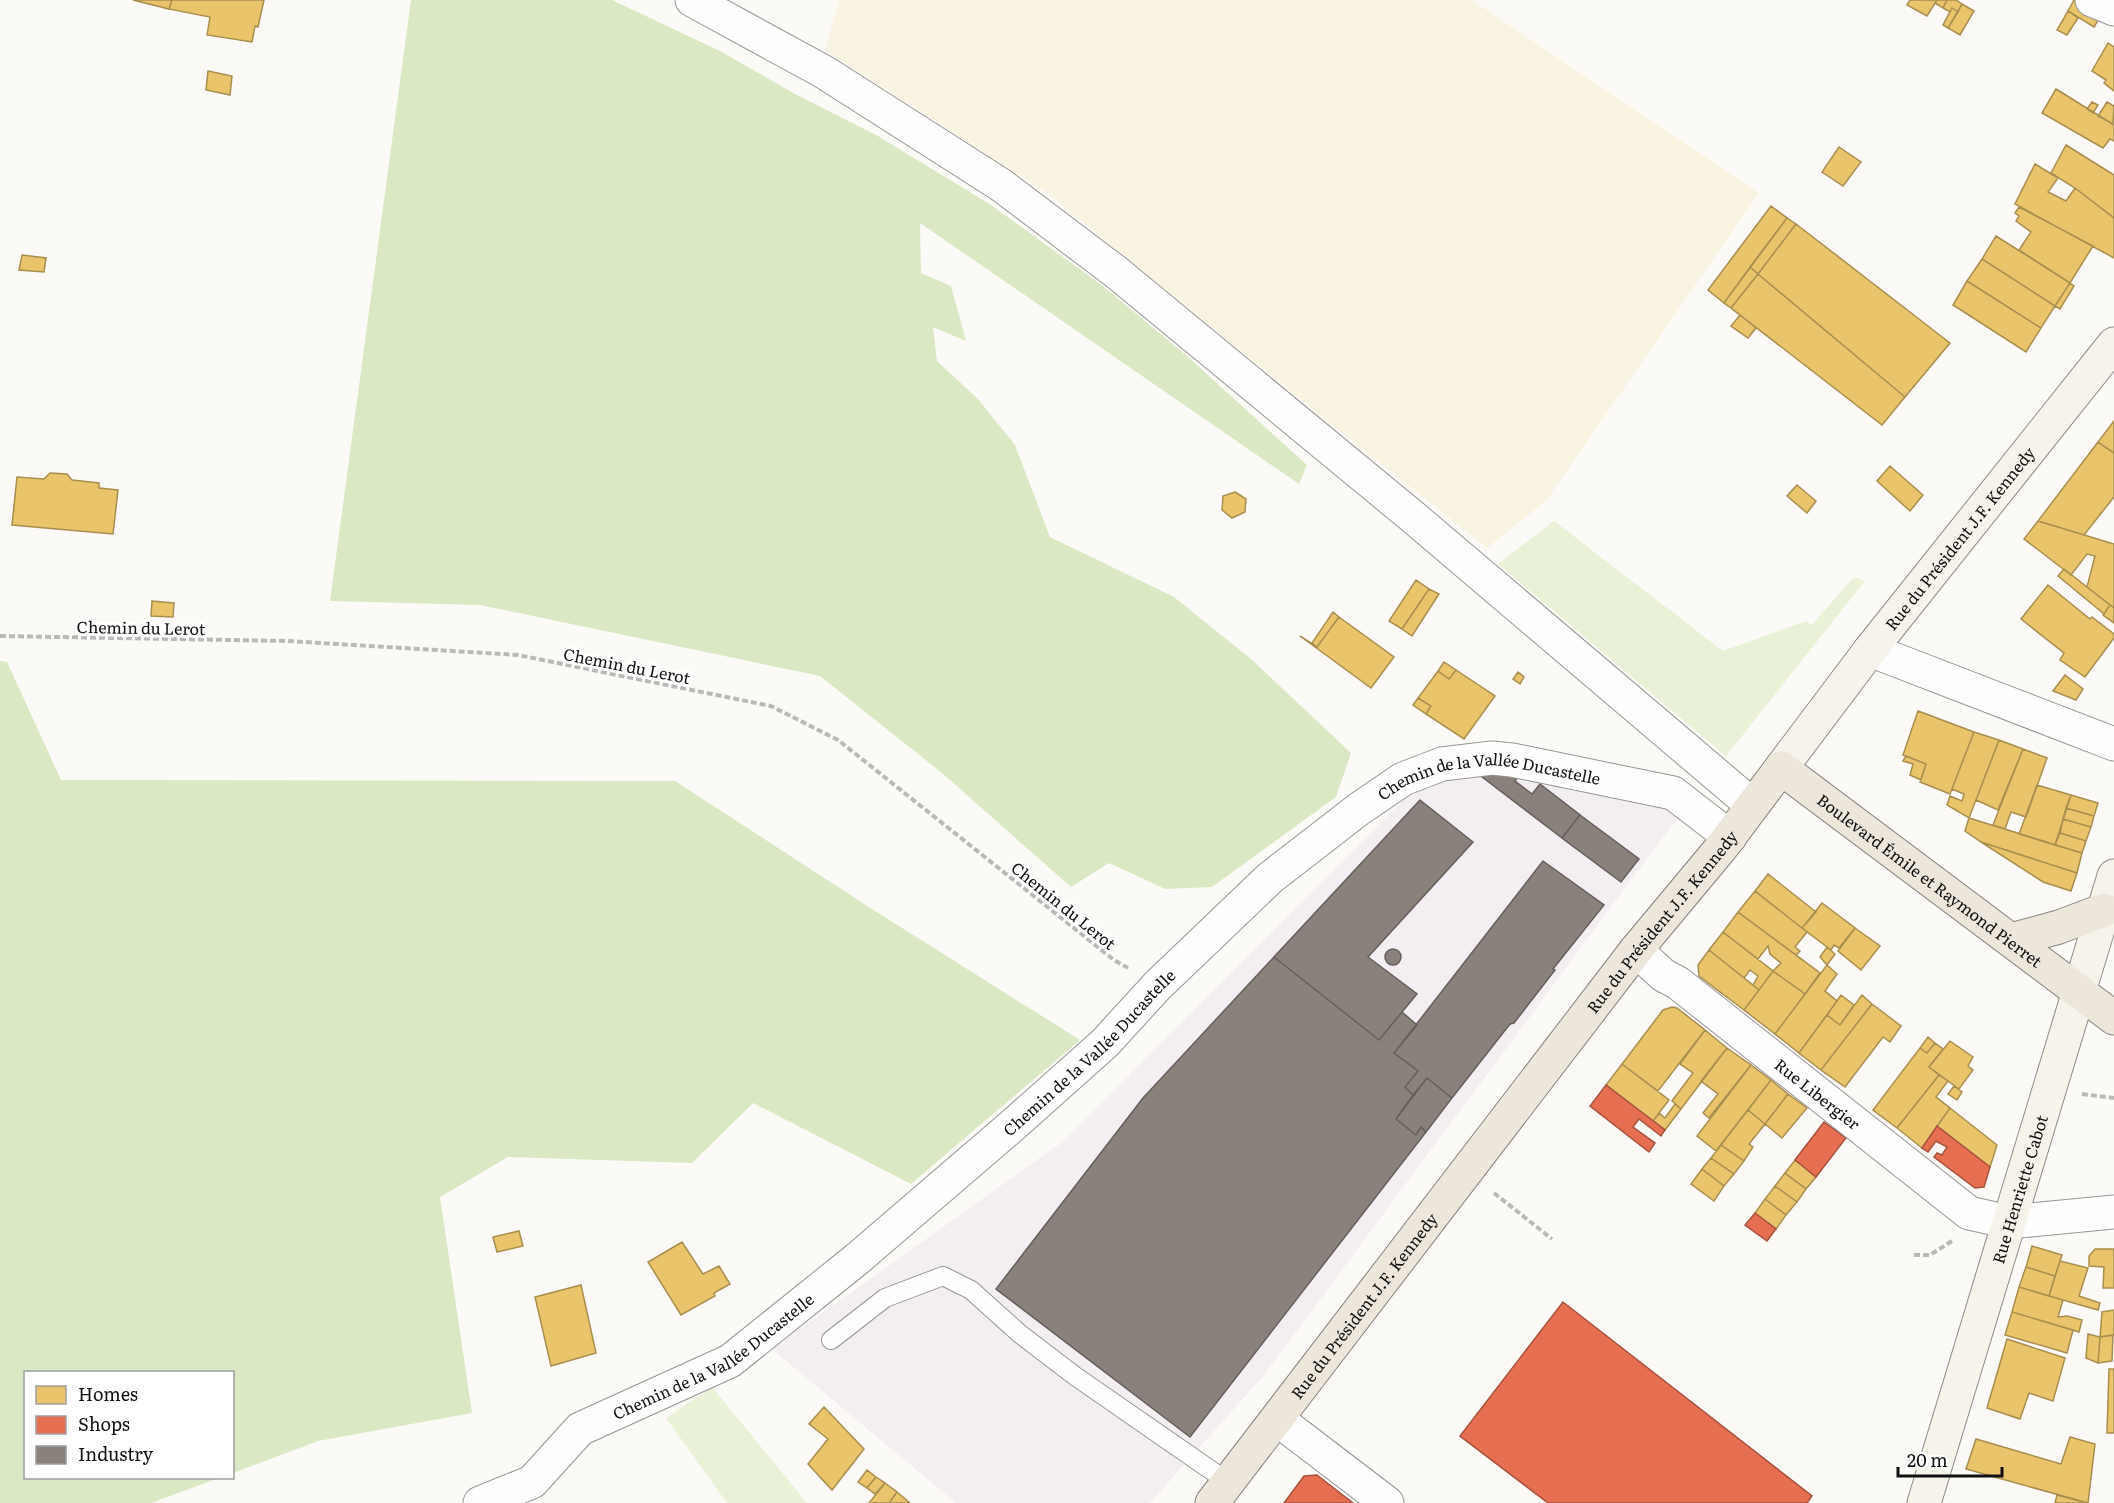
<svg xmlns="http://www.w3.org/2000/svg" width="2114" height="1503" font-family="Literata,serif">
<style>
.industrial{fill:#f3eef2}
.farmland{fill:#f9f4e2}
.green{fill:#e9f1d6}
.forest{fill:#dae9c3}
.homes{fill:#e9c46a;stroke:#a88e4f;stroke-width:1.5}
.shops{fill:#e76f51;stroke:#a6523e;stroke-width:1.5}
.industry{fill:#8a817c;stroke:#655f5c;stroke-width:1.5}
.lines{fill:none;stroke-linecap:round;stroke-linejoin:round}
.lane-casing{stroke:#969594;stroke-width:20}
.street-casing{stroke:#969594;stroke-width:35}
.secondary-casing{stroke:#8d8c8a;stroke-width:35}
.primary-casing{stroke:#848381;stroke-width:35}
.path{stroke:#b9b9b8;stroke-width:4;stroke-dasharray:6 3;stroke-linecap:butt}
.lane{stroke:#fffefe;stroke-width:18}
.street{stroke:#fffefe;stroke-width:33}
.secondary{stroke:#f6f3eb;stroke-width:33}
.primary{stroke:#ede6db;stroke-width:33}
.labels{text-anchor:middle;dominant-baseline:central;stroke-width:6;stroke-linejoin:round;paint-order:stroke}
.street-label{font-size:16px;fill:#101010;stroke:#fff}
</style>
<rect width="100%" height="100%" fill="#fcfaf6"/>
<path class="industrial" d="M1477,744L1685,780L1675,821L1264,1375L1150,1503H956L772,1349L1065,1140L1421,782Z"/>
<path class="farmland" d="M839,0H1472L1759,193L1546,501L1487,548L1316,412L1047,193L825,50Z"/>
<path class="green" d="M1554,521L1723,651L1806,621L1812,625L1854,577L1865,581L1726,756L1498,564Z
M712,1387L807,1503H727L666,1418Z"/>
<path class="forest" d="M411,0H612L722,52L795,94L878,136L991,205L1103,286L1188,357L1307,465L1299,484L920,223L921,273L951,286L966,341L933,327L937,361L978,399L1015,445L1050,537L1174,597L1251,659L1351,753L1336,797L1212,887L1165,889L1109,863L1071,887L942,773L820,676L480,605L330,601Z
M0,661L7,662L61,780L675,781L872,909L1080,1040L911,1184L753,1103L692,1163L508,1157L440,1197L472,1413L318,1441L233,1473L232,1372H26V1478H219L151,1503H0Z"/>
<path class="homes" d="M133,0H172L169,9Z
M172,0H264L258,27L255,26L252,42L207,35L210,17L169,9Z
M1910,0H1937L1927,16L1907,5Z
M1937,0H1947L1943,8L1935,3Z
M1947,0H1956L1962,4L1958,12L1952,8L1950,12L1943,8Z
M2074,0H2081L2102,14L2094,27L2068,11Z
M1962,4L1974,11L1960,35L1948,28Z
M1952,8L1958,12L1948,28L1943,25Z
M2068,11L2078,18L2067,35L2057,30Z
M2108,43L2114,47V91L2104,83L2106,80L2092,71Z
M208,71L232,76L230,95L206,90Z
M2056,89L2114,125V141L2110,139L2103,148L2042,113Z
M2092,102L2098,105L2093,113L2087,109Z
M2107,102L2114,106L2113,124L2098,116Z
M2066,145L2114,175V218L2075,188L2051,173Z
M1839,147L1861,162L1843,186L1822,172Z
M2035,164L2058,178L2048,192L2066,201L2075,188L2114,218V258L2015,204Z
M1771,206L1787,218L1724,303L1708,290Z
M2019,207L2093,246L2070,283L2019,250L2031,232L2016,221L2019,216L2015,213Z
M1787,218L1796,224L1758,274L1750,267Z
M1796,224L1950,343L1905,397L1758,274Z
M1996,236L2070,283L2055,306L1982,259Z
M22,255L46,258L44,272L19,270Z
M1982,259L2055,306L2041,328L1967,281Z
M1750,267L1758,274L1731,308L1724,303Z
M1758,274L1905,397L1882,425L1731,308Z
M1967,281L2041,328L2026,352L1953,305Z
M2070,283L2074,286L2060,309L2055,306Z
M1740,315L1756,328L1748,338L1731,326Z
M2114,421V453L2098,442Z
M2098,442L2114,453V497L2084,535L2038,521Z
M1890,466L1923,495L1910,511L1877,481Z
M50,473L67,474L72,480L99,483V488L118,490L113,534L12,525L17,477L44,479Z
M1797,485L1816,501L1807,513L1787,496Z
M1235,492L1246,499L1245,512L1232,518L1222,510L1223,496Z
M2038,521L2114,544V608L2087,587L2095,556L2087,554L2071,575L2024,539Z
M2064,569L2110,605L2104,614L2058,576Z
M1416,580L1429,589L1402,629L1389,621Z
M2048,585L2090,619L2092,617L2114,634V638L2085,677L2060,660L2064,653L2021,619Z
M1429,589L1439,594L1412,636L1402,629Z
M152,601L174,603L173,617L151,616Z
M2110,605L2114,608V623L2103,615Z
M1333,612L1339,617L1317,647L1312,643Z
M1339,617L1394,657L1371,688L1300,636L1317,647Z
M1444,662L1456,670L1449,679L1438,671Z
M1456,670L1495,696L1464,739L1426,714L1431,706L1418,698L1438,671L1449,679Z
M1518,672L1524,677L1520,684L1513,679Z
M2065,675L2083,689L2076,700L2053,691Z
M1418,698L1431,706L1426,714L1413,705Z
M1918,711L1974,732L1950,794L1920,782L1926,764L1903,755Z
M1974,732L1999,740L1969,818L1947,805L1950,796L1962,801L1964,794L1952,789Z
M1999,740L2023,749L1998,810L1976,800Z
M2023,749L2047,758L2026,817L2011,812L2005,829L1993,825Z
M1906,756L1926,764L1921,780L1910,775L1913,764L1903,761Z
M2037,785L2071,795L2055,845L2019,834Z
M2071,795L2098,803L2094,816L2066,808Z
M2066,808L2094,816L2091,827L2063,819Z
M1969,818L2082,853L2077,873L1981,842L1965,831Z
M2063,819L2091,827L2086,841L2060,833Z
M2060,833L2086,841L2082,853L2055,845Z
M1981,842L2077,873L2071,891L2043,882Z
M1768,874L1816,912L1802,928L1755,891Z
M1755,891L1807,932L1795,947L1800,951L1796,955L1738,912Z
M1822,903L1855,928L1839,948L1834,945L1831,950L1802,928Z
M1738,912L1820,973L1805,994L1773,971L1781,963L1770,954L1768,946L1758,959L1723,932Z
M1855,928L1880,946L1861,970L1838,951Z
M1723,932L1773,971L1759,990L1753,985L1758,976L1750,970L1744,978L1709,950Z
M1827,947L1835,954L1827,965L1820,957Z
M1709,950L1759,990L1744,1010L1699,976L1698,965Z
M1827,965L1837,974L1825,991L1837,1001L1799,1053L1775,1034Z
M1773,971L1805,994L1775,1034L1744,1010Z
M1841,995L1854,1005L1840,1025L1827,1015Z
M1862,995L1872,1004L1821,1070L1799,1053L1827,1015L1840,1025Z
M1872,1004L1901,1026L1890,1042L1883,1037L1845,1087L1821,1070Z
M1672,1007L1677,1008L1705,1030L1658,1091L1622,1064L1663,1010Z
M1705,1030L1727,1048L1681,1109L1672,1101L1693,1073L1680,1064Z
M1928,1037L1935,1043L1927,1053L1920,1048Z
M1950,1041L1973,1057L1968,1066L1973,1070L1959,1089L1929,1067Z
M1935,1043L1943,1049L1929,1067L1939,1075L1897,1128L1873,1110L1920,1048L1927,1053Z
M1727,1048L1751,1065L1709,1118L1703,1113L1718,1094L1701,1081Z
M1622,1064L1669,1100L1653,1121L1606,1085Z
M1751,1065L1771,1080L1716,1151L1697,1136Z
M1939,1075L1948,1081L1936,1097L1950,1108L1922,1148L1897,1128Z
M1771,1080L1788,1094L1765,1124L1748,1110Z
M1954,1086L1962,1092L1957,1100L1948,1094Z
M1788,1094L1807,1108L1782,1138L1765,1124Z
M1675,1104L1681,1109L1665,1130L1653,1121L1659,1113L1665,1118Z
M1950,1108L1997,1145L1990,1167L1937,1126Z
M1748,1110L1765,1124L1749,1144L1753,1147L1744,1161L1721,1145Z
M1721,1145L1744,1161L1734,1174L1711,1158Z
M1711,1158L1734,1174L1724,1186L1702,1169Z
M1795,1160L1816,1177L1806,1189L1785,1173Z
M1702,1169L1724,1186L1714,1201L1691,1184Z
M1785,1173L1806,1189L1797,1202L1775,1186Z
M1775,1186L1797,1202L1786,1215L1765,1199Z
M1765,1199L1786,1215L1776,1229L1755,1213Z
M519,1231L523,1246L497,1252L493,1237Z
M682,1242L703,1274L719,1266L730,1284L714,1293L715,1296L681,1315L648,1262Z
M2032,1246L2062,1255L2055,1276L2026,1267Z
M2095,1249H2114V1288H2103L2104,1267L2089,1266V1256Z
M2060,1261L2088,1268L2079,1296L2100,1303L2098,1310L2049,1296Z
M2026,1267L2055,1276L2049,1296L2019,1287Z
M581,1285L596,1353L551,1366L535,1297Z
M2019,1287L2063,1300L2058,1317L2067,1316L2082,1320L2079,1332L2012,1312Z
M2114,1310V1335L2100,1337L2102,1312Z
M2012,1312L2073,1330L2067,1353L2005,1335Z
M2088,1334L2100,1337L2098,1363L2086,1358Z
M2113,1335L2112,1361L2098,1363L2100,1337Z
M2007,1339L2065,1358L2053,1401L2029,1393L2020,1419L1987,1408Z
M2109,1369H2114V1433H2107Z
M824,1407L864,1449L832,1490L808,1464L828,1439L809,1424Z
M2070,1437L2095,1444L2088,1503L1966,1469L1976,1439L2061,1464Z
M867,1470L876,1477L867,1488L858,1482Z
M876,1477L885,1483L875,1494L867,1488Z
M885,1483L897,1492L889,1503H869Z
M897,1492L910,1503H889Z
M2057,1495L2087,1503H2055Z"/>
<path class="shops" d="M1606,1085L1665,1130L1661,1136L1639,1119L1633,1127L1655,1143L1649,1152L1590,1106Z
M1824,1122L1846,1138L1816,1177L1795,1160Z
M1937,1126L1990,1167L1984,1187L1975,1188L1934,1157L1937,1153L1942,1155L1947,1147L1936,1141L1928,1152L1922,1148Z
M1755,1213L1776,1229L1767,1241L1745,1225Z
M1563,1302L1812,1496L1807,1503H1548L1460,1436Z
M1317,1475L1353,1503H1284L1304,1476Z"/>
<path class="industry" d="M1477,773L1520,774L1515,781L1532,794L1540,784L1580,815L1562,838Z
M1420,800L1473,842L1368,957L1417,994L1379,1040L1274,957Z
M1580,815L1639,859L1621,882L1562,838Z
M1543,861L1604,905L1553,969L1555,970L1514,1023L1510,1024L1452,1098L1427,1078L1413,1095L1405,1087L1418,1071L1394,1053Z
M1385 957a8 8 0 1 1 16 0a8 8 0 1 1-16 0Z
M1274,957L1379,1040L1402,1012L1417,1025L1394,1053L1418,1071L1405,1087L1413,1095L1396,1119L1416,1135L1421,1127L1426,1132L1190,1437L996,1289L1143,1098Z
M1427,1078L1452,1098L1426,1132L1421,1127L1416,1135L1396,1119Z"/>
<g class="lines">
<g class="lane-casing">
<path id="lane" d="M831,1340L885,1298L943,1276L971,1290L1020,1334L1075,1376L1228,1482"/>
</g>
<g class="street-casing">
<g id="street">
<path d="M692,0L824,72L1001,185L1116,272L1413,517L1752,805"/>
<path d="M2092,0L2114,9"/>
<path d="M1870,650L2114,744"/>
<path id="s1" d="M1636,950L1663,975L1678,983L1969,1213L2009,1222L2114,1212"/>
<path d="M1277,1419L1387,1503"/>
<path id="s2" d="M480,1503L532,1482L580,1429L730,1361L857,1259L1013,1125L1105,1043L1157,986L1270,878L1359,809L1403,779L1442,764L1492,758L1512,760L1673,793L1730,837"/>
</g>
</g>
<g class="secondary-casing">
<g id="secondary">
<path id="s3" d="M1781,768L1870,650L2114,344"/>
<path id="s4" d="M1924,1503L2114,876"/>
</g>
</g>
<g class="primary-casing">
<g id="primary">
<path d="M2011,940L2059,927L2104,910"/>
<path id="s5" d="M1212,1503L1636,950L1721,848L1781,768L2114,1018"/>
</g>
</g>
<path class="path" d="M0,636L288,641L518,655L771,706L838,740L1114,960L1128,968
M2082,1094L2114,1098
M1494,1193L1552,1239
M1914,1255H1930L1952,1241"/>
<use href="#lane" class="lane"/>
<use href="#street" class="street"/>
<use href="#secondary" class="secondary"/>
<use href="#primary" class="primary"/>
</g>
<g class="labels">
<g class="street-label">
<text stroke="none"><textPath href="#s3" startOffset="291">Rue du Président J.F. Kennedy</textPath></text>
<text transform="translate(141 627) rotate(1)">Chemin du Lerot</text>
<text transform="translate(627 665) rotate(11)">Chemin du Lerot</text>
<text stroke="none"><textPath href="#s2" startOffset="1270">Chemin de la Vallée Ducastelle</textPath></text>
<text stroke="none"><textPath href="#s5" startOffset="1116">Boulevard Émile et Raymond Pierret</textPath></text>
<text transform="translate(1064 905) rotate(39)">Chemin du Lerot</text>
<text stroke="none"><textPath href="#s5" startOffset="735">Rue du Président J.F. Kennedy</textPath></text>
<text stroke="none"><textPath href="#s2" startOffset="766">Chemin de la Vallée Ducastelle</textPath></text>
<text stroke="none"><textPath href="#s1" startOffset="232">Rue Libergier</textPath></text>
<text stroke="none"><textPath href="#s4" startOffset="328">Rue Henriette Cabot</textPath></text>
<text stroke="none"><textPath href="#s5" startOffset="249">Rue du Président J.F. Kennedy</textPath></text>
<text stroke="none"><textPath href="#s2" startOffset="280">Chemin de la Vallée Ducastelle</textPath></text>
</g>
</g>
<rect x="24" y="1371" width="210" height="108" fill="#ffffff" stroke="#9f9f9f" stroke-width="1.5"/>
<rect x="36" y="1386" width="30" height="18" fill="#e9c46a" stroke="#9f9f9f" stroke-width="1.5"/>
<text x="78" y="1401" font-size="18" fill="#101010">Homes</text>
<rect x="36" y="1416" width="30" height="18" fill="#e76f51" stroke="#9f9f9f" stroke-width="1.5"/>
<text x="78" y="1431" font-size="18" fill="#101010">Shops</text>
<rect x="36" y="1446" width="30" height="18" fill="#8a817c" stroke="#9f9f9f" stroke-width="1.5"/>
<text x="78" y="1461" font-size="18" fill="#101010">Industry</text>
<path d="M1898 1467v9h104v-9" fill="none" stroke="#101010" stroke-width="3"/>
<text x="1907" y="1467" font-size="18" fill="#101010" stroke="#ffffff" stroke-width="4.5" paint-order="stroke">20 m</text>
</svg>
